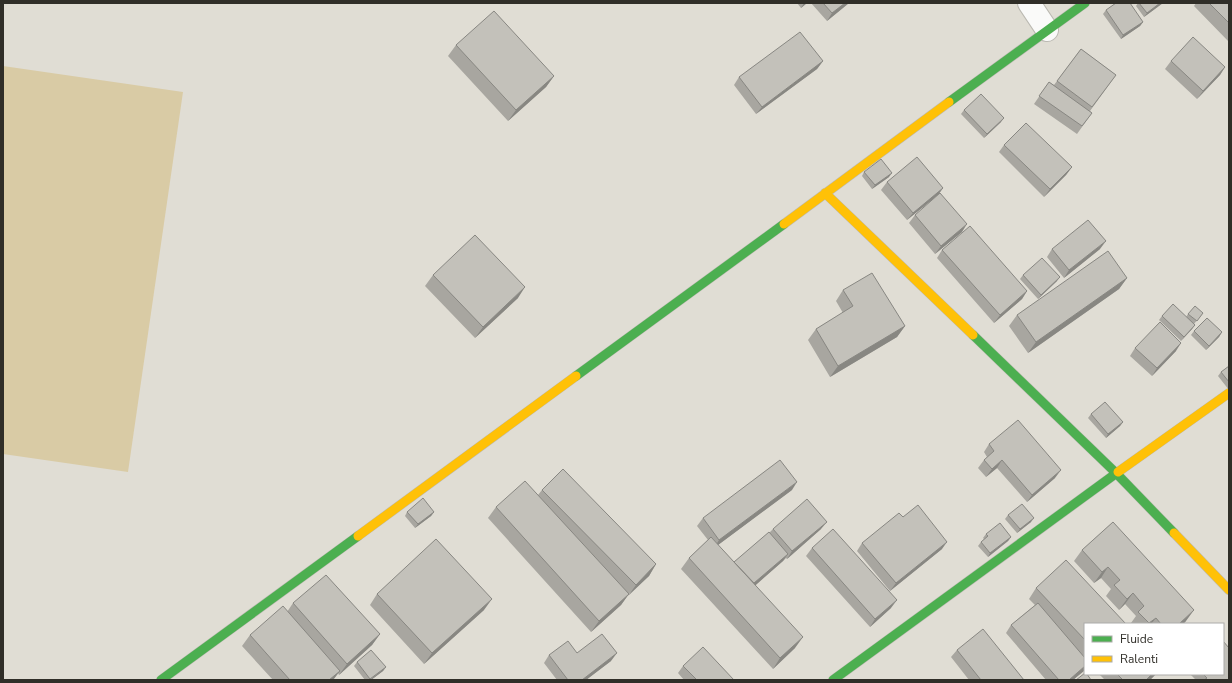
<svg xmlns="http://www.w3.org/2000/svg" width="1232" height="683" font-family="'Nunito Sans',sans-serif">
<style>
.green{fill:#d9cba5}
.lines{fill:none;stroke-linecap:round;stroke-linejoin:round}
.street-casing{stroke:#bbb9b2;stroke-width:24}
.fast-casing{stroke:#bbb9b2;stroke-width:10}
.slow-casing{stroke:#bbb9b2;stroke-width:10}
.street{stroke:#fafaf9;stroke-width:22}
.fast{stroke:#4caf50;stroke-width:9}
.slow{stroke:#ffc107;stroke-width:9}
.wall{fill:#a8a6a0}
.shaded-wall{fill:#888782}
.building{fill:#c3c1ba;stroke:#888782}
</style>
<rect width="100%" height="100%" fill="#e0ddd4"/>
<path class="green" d="M3,66L183,92L128,472L3,454Z"/>
<g class="lines">
<g class="street-casing">
<path id="street" d="M1029,3L1047,30"/>
</g>
<g class="fast-casing">
<path id="fast" d="M949,102L1085,3
M973,335L1116,473L1174,533
M576,376L784,224
M161,680L358,536
M833,680L1118,472"/>
</g>
<g class="slow-casing">
<path id="slow" d="M825,193L973,335
M784,224L949,102
M1118,472L1229,393
M1174,533L1229,590
M358,536L576,376"/>
</g>
<use href="#street" class="street"/>
<use href="#fast" class="fast"/>
<use href="#slow" class="slow"/>
</g>
<path class="wall" d="M797,3H807L801,8Z
M811,3H849L827,21Z
M1138,3H1163L1144,17L1136,6Z
M1196,3H1229V42L1194,6Z
M1106,10L1143,22L1140,26L1121,39L1103,14Z
M456,45L554,76L546,87L508,121L448,56Z
M1081,49L1116,75L1090,111L1092,113L1077,134L1034,104L1049,82L1054,85Z
M823,61L817,69L756,114L734,85L739,77Z
M1171,61L1225,67L1220,75L1197,99L1165,69Z
M964,110L1001,122L984,138L961,114Z
M1004,145L1072,167L1066,175L1044,197L999,152Z
M864,172L889,177L872,189L862,176Z
M887,182L943,188L938,195L907,220L881,190Z
M915,215L962,232L935,254L909,223Z
M1052,249H1100L1064,278L1047,257Z
M942,250L1027,291L1022,299L994,323L937,258Z
M433,275L518,298L475,338L425,286Z
M1023,275L1057,281L1038,299L1020,279Z
M1127,278L1119,289L1028,353L1009,326L1017,315Z
M843,290L905,326L897,337L830,377L808,340L816,329L843,313L836,301Z
M1203,313L1194,324L1192,329L1181,341L1159,320L1162,316L1186,317L1188,314Z
M1194,331L1222,332L1219,337L1206,350L1191,335Z
M1135,348L1176,351L1152,376L1130,356Z
M1229,366V390L1218,376L1221,372Z
M1091,414L1123,422L1120,426L1106,438L1088,418Z
M989,444L1055,478L1027,502L997,468L986,477L978,468L984,460L987,457L984,452Z
M542,490L656,564L649,576L628,595L621,605L591,632L488,518L496,507L538,495Z
M792,490L718,545L734,562L770,532L773,529H821L787,559L786,558L783,561L755,585L795,648L773,669L681,569L689,558L708,540L697,526L703,518Z
M407,512H434L431,516L415,528L405,516Z
M1008,515L1031,522L1017,533L1005,519Z
M903,517L942,549L890,591L857,551L862,543Z
M1113,522L1186,621L1183,624H1132L1131,623L1136,616L1125,604L1119,610L1106,596L1111,589L1101,578L1094,583L1074,561L1082,550Z
M986,534L1011,537L1008,541L988,557L978,546L981,542L984,539L983,538Z
M812,548L891,608L870,627L806,556Z
M1036,588L1085,624V669L1073,680H1046L1006,633L1011,625L1035,605L1029,599Z
M377,594L484,610L424,664L370,605Z
M293,603L380,634L372,645L339,675L338,673L333,680H273L242,646L250,635L287,612Z
M957,650L1024,680H969L951,657Z
M577,653L611,661L586,680H557L544,663L549,655Z
M357,662L386,667L383,671L371,680H365L354,666Z
M683,666L734,680H684L678,673Z
M1099,674H1156L1150,680H1105Z
M1190,674H1223L1229,680H1196Z"/>
<path class="shaded-wall" d="M804,3H807L801,8Z
M845,3H849L827,21L832,13Z
M1160,3H1163L1144,17L1147,13Z
M1143,22L1140,26L1121,39L1123,35Z
M823,61L817,69L756,114L762,107Z
M1225,67L1220,75L1197,99L1203,91Z
M554,76L546,87L508,121L516,110Z
M1004,118L1001,122L984,138L987,134Z
M1072,167L1066,175L1044,197L1050,189Z
M892,173L889,177L872,189L875,185Z
M943,188L938,195L907,220L913,213Z
M967,224L962,232L935,254L941,246Z
M1106,241L1100,249L1064,278L1069,270Z
M1060,277L1057,281L1038,299L1041,295Z
M1127,278L1119,289L1028,353L1036,342Z
M525,287L518,298L475,338L483,327Z
M1027,291L1022,299L994,323L1000,315Z
M1195,325L1192,329L1181,341L1184,337Z
M905,326L897,337L830,377L838,366Z
M1222,332L1219,337L1206,350L1209,346Z
M1181,343L1176,351L1152,376L1157,368Z
M1123,422L1120,426L1106,438L1108,434Z
M1002,460L997,468L986,477L992,469Z
M1061,470L1055,478L1027,502L1032,495Z
M797,482L792,490L714,548L719,540Z
M434,512L431,516L415,528L418,524Z
M1034,518L1031,522L1017,533L1020,529Z
M827,522L821,529L787,559L792,551Z
M1011,537L1008,541L988,557L990,553Z
M947,542L942,549L890,591L896,583Z
M788,554L783,561L748,592L753,584Z
M656,564L649,576L628,596L636,585Z
M1108,567L1101,578L1094,583L1102,572Z
M1133,593L1125,604L1119,610L1127,599Z
M629,594L621,605L591,632L599,621Z
M492,599L484,610L424,664L432,653Z
M897,600L891,608L870,627L875,619Z
M1194,610L1186,621L1183,624H1179Z
M1156,618L1151,624H1149V623Z
M380,634L372,645L339,675L347,664Z
M803,637L795,648L773,669L780,658Z
M617,653L611,661L586,680H582Z
M1085,666V669L1084,671L1073,680H1069Z
M386,667L383,671L371,680H370Z
M340,671L333,680H329Z
M1152,674H1156L1150,680H1146Z"/>
<path class="building" d="M823,3H845L832,13Z
M1116,3H1130L1143,22L1123,35L1106,10Z
M1139,3H1160L1147,13Z
M1209,3H1229V23Z
M494,11L554,76L516,110L456,45Z
M800,32L823,61L762,107L739,77Z
M1193,37L1225,67L1203,91L1171,61Z
M1081,49L1116,75L1092,107L1057,81Z
M1049,82L1092,113L1082,126L1039,96Z
M981,94L1004,118L987,134L964,110Z
M1026,123L1072,167L1050,189L1004,145Z
M917,157L943,188L913,213L887,182Z
M881,159L892,173L875,185L864,172Z
M940,193L967,224L941,246L915,215Z
M1088,220L1106,241L1069,270L1052,249Z
M970,226L1027,291L1000,315L942,250Z
M475,235L525,287L483,327L433,275Z
M1108,251L1127,278L1036,342L1017,315Z
M1042,258L1060,277L1041,295L1023,275Z
M872,273L905,326L838,366L816,329L853,306L843,290Z
M1173,304L1195,325L1184,337L1162,316Z
M1195,306L1203,313L1197,321L1188,314Z
M1207,318L1222,332L1209,346L1194,331Z
M1160,322L1181,343L1157,368L1135,348Z
M1229,366V382L1221,372Z
M1105,402L1123,422L1108,434L1091,414Z
M1018,420L1061,470L1032,495L1002,460L992,469L984,460L994,451L989,444Z
M780,460L797,482L719,540L703,518Z
M563,469L656,564L636,585L542,490Z
M525,481L629,594L599,621L496,507Z
M423,498L434,512L418,524L407,512Z
M807,499L827,522L792,551L773,529Z
M1022,504L1034,518L1020,529L1008,515Z
M918,505L947,542L896,583L862,543L899,513L903,517Z
M1113,522L1194,610L1179,624H1161L1156,618L1149,623L1138,612L1144,606L1133,593L1127,599L1114,585L1120,580L1108,567L1102,572L1082,550Z
M1000,523L1011,537L990,553L981,542L988,536L986,534Z
M833,529L897,600L875,619L812,548Z
M769,532L788,554L754,583L734,562Z
M711,537L803,637L780,658L689,558Z
M436,539L492,599L432,653L377,594Z
M1066,560L1126,624H1085V640L1036,588Z
M326,575L380,634L347,664L293,603Z
M1038,603L1085,658V666L1069,680H1059L1011,625Z
M283,606L340,671L329,680H290L250,635Z
M983,629L1024,680H981L957,650Z
M602,634L617,653L582,680H568L549,655L568,641L577,653Z
M1223,641L1229,648V680H1204L1207,678L1203,674H1223Z
M703,647L734,680H697L683,666Z
M371,650L386,667L370,679L357,662Z
M1085,673V674H1087L1091,680H1076Z
M1117,674H1152L1146,680H1123Z"/>
<rect width="1232" height="683" fill="none" stroke="#302e28" stroke-width="8"/>
<rect x="1084" y="623" width="140" height="52" fill="#ffffff" stroke="#acaba9"/>
<rect x="1092" y="636" width="20" height="6" fill="#4caf50" stroke="#acaba9"/>
<text x="1120" y="643" font-size="12" fill="#302e28">Fluide</text>
<rect x="1092" y="656" width="20" height="6" fill="#ffc107" stroke="#acaba9"/>
<text x="1120" y="663" font-size="12" fill="#302e28">Ralenti</text>
</svg>
